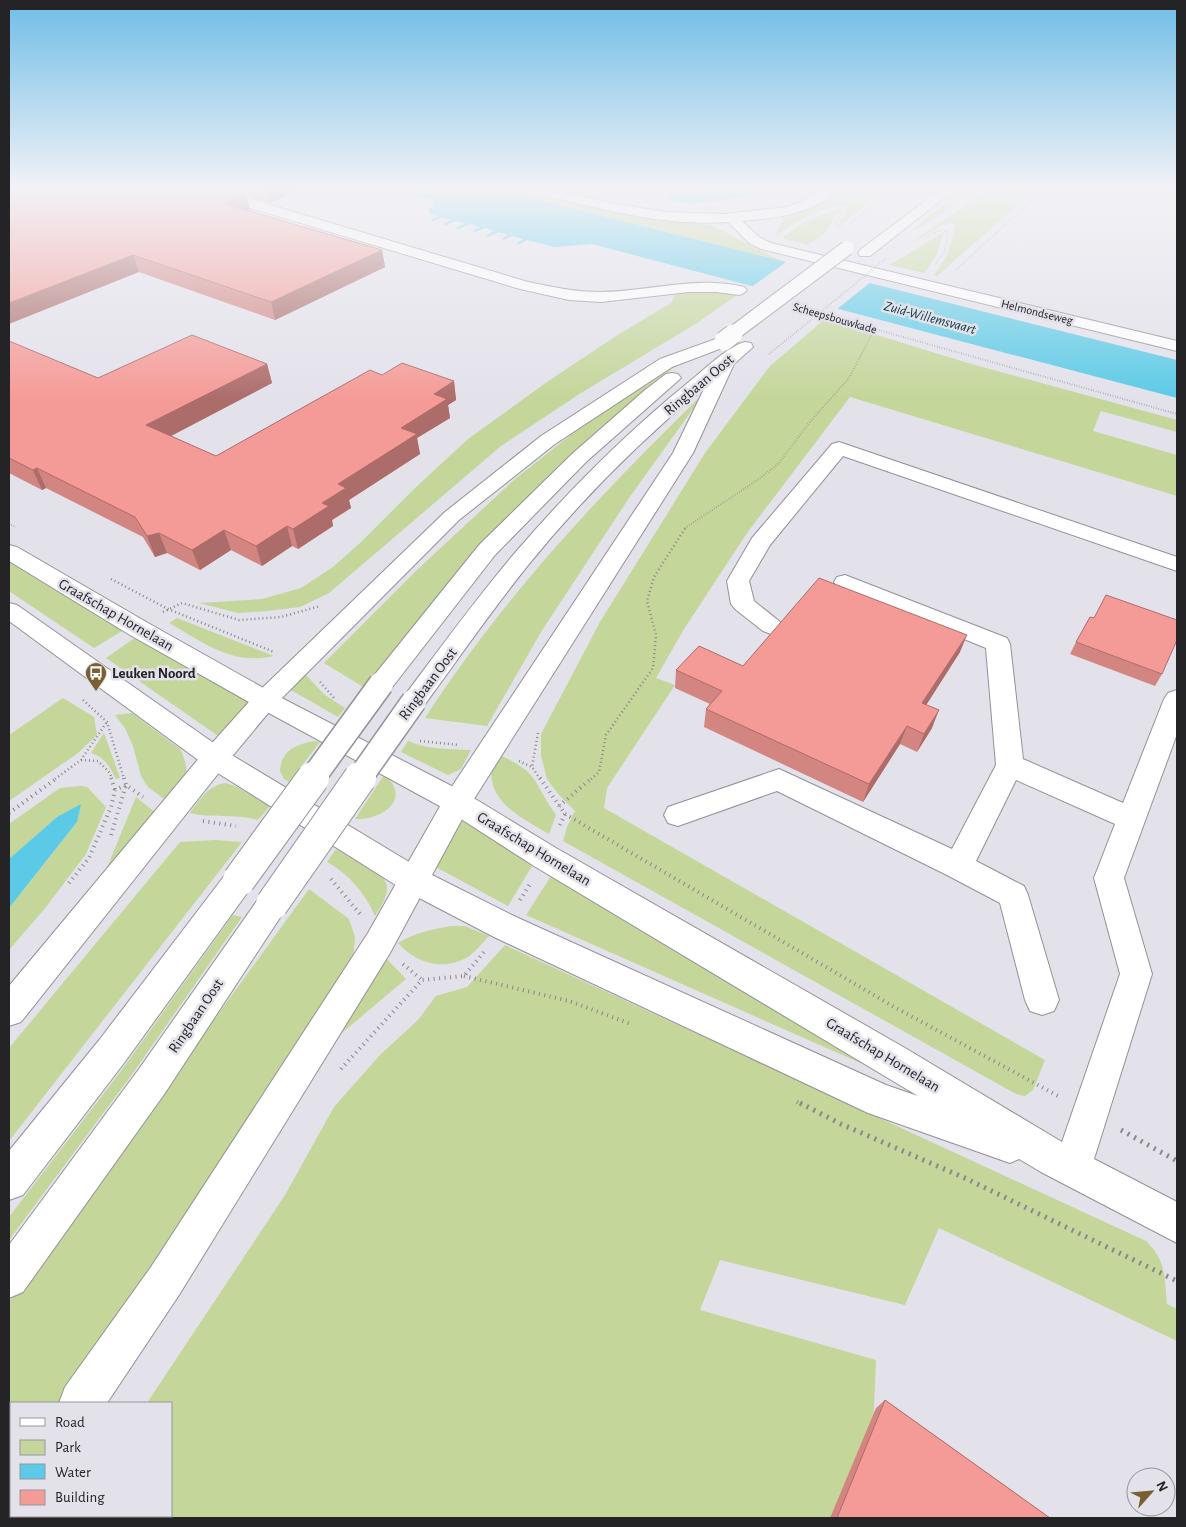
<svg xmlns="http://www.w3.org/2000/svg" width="1186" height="1527" font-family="'Alegreya Sans',sans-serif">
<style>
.green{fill:#c4d699}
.water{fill:#5bcae6}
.pier{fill:#e3e1ea}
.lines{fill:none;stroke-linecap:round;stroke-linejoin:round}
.minor-casing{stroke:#939198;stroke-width:2}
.major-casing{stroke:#939198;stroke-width:2}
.path-far3{stroke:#88878d;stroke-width:2;stroke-dasharray:0.5 2;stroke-linecap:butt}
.path-far2{stroke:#88878d;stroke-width:2.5;stroke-dasharray:1 3;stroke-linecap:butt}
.path-far1{stroke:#88878d;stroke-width:4;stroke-dasharray:1 4.5;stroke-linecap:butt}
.path{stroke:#88878d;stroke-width:5;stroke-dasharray:2 5.5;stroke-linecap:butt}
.minor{fill:#fff;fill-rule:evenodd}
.major{fill:#fff;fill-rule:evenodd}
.major-bridge-far3-casing{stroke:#939198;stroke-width:16;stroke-linecap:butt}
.major-bridge-far2-casing{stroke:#939198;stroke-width:21;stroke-linecap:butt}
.major-bridge-far1-casing{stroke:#939198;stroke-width:27;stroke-linecap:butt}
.major-bridge-casing{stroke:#939198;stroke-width:34;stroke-linecap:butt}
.path-bridge{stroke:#88878d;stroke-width:2;stroke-dasharray:0.5 2;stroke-linecap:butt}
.major-bridge-far3{stroke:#fff;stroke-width:14}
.major-bridge-far2{stroke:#fff;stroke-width:19}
.major-bridge-far1{stroke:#fff;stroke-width:24}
.major-bridge{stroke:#fff;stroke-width:32}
.wall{fill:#d38582}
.shaded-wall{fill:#ac6c6a}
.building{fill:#f59b97;stroke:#ac6c6a}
.labels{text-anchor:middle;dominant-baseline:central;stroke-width:5;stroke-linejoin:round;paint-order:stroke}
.far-street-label{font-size:12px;fill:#242427;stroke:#e3e1ea}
.far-water-label{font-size:14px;font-style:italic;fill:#003541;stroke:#e3e1ea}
.street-label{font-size:15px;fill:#242427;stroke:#e3e1ea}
.poi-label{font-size:15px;font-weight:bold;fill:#242427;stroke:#e3e1ea;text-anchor:start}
</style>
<rect width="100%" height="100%" fill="#e3e1ea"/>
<path class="green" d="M482,186H508L609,211L709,225L720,229L743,242L784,262Z
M850,186H886L835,231L849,206C833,201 789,224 777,236L776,233L783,220L780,214L823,203Z
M964,186H981L931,221L912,231Z
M994,186H1040L937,276L934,275L947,255L956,224L946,223L905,247Z
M841,208L825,233L808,245L782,238L804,222Z
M944,232L937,254L924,273L890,265Z
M678,290L725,292L737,295L697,323L581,393L501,446L329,593L300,607L267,611L238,613L199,603L262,599L301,588L333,567L359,544L414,489L468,439L547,382L616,336L671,303Z
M825,319L968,363L1177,420V432L1101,411L1093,431L1177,455V496L850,397L747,533L684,629L656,678L675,685L607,788L604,808L1045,1060L1033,1090L1025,1096L1016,1094L563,841L567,827L575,811L559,795L547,779L541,756V734L600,622L705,453L770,366Z
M683,360L610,422L365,688L324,663L418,569L515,479L577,430L646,382Z
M705,392L629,498L541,632L487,726L425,718C503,597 602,492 705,392Z
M9,560L127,628L94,648L9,591Z
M177,618L274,656C232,666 203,642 169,623Z
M139,635L254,702L224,740L106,658Z
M303,672L325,695L345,708L338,717L291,690L290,687Z
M63,698L94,717L97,735L78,753L9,801V735Z
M132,713L180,749C193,774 183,782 171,804L148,787L141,776L133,746L125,728L115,715Z
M104,733L120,778L116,779C109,766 106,758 91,753Z
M315,741L320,742L289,782L284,779L280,771C281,750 297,744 315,741Z
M408,741C429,750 449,749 471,750L461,769L448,775L401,752Z
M495,753C509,759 528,768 536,782C543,794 548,804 556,815L549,834C517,815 479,798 495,753Z
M384,775C413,798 382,821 355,819Z
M226,783L235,786L270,806L258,820C235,813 213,819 190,813C200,800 208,785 226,783Z
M81,786L87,787L106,807L86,854L46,907L9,950V908L77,822L57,817L9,859V824L60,788Z
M136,797L162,818L95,897Z
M460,820L534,863L508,906L432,865Z
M215,840L242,842L9,1141V1048L180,842Z
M336,849L382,876C393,890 383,903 375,916C366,894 348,873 327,862Z
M553,873L951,1103L526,915Z
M309,889L349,919L355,937L353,961L157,1270L58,1403H11V1467L9,1470V1302Z
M233,915L242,917L133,1073L9,1240V1217L121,1071Z
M452,926H465L489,936C482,943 475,953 466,958C442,971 416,963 398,943C415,933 432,929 452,926Z
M505,945L1146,1241C1167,1262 1164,1276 1167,1304L1177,1309V1341L939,1228L905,1305L720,1260L700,1310L876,1360L873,1430L837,1518H70L72,1516H171V1403H147L285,1195L334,1107L380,1055L418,1020L436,996L467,987Z
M383,955L406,979L318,1053Z"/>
<path class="water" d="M378,186H482L1177,360V398L592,244L554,247L527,240L520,244L517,243L523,239L512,236L504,240L501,239L508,235L499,232L489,237L485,236L494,231L485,228L476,232L472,231L480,227L470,224L459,229L456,228L466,223L456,221L447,225L443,224L451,220L442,217L434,221L430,220L438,216L430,214L428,208L434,207L432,200Z
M708,186H789C763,191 689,213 667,198V196L680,191Z
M81,804L77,822L9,908V859L57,817Z"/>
<path class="pier" d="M789,260L872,281L836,310L750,288Z"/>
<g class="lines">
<g class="minor-casing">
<path id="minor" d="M238,186H251L247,195L254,200L528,282C552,287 575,292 600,292C648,292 696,275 744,287L747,290L744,293L739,295L716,292H689L601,302L569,300L520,289L244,206L235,196Z
M518,186H541L610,203L666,212L724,214L788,207L804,200L826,186H841C818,214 776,218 742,221L759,237L771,243L1177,341V351L761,249L749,243L728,222C659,227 590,206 524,190Z
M839,442L1177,557V571L843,456L770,545L749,581L754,601L779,621L783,626L779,631L771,634L763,631L735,609L731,604L727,581L752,538L832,444Z
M9,545L17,547L148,623L274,694L467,794L556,848L905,1048L1062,1142L1120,974L1094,878L1115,824L1016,780L976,861L1024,886L1028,895L1059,1000L1054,1011L1042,1015L1030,1011L1025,1000L1000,903L947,875L777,791L678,826L668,823L664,815L668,807L779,769L952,849L996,765L986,648L837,587L834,582L837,577L845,575L1007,638L1010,644L1023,759L1123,803L1164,699L1168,693L1177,690V734L1124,878L1152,974L1094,1159L1177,1202V1243L1041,1172L1019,1159L1010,1163L868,1113L494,937L402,889L205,765L9,621V603L17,605L225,751L424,871L516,917L886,1085L918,1096L534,866L447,810L256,706L130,635L9,561Z"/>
</g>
<g class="major-casing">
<path id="major" d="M945,186H959L870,256H860L858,253L860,250Z
M724,336L730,337L732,341L730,345L672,367L555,444L459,520L274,706L225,765L21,1022L9,1026V986L205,751L256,694L445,512L541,436L660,359Z
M745,342L751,343L753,347L734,364L693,453L467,810L390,953L179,1295L107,1403H59L65,1387L151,1267L368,933L447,794L673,453L705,387C641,440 582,499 529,564C492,610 458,659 423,707L414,710L405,707L401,701L405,695C441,647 476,599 514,554C568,491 626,433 690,381C704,370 728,346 745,342Z
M672,373L678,374L681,378L586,462L495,555L390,690L381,693L372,690L368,684L372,678L479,545L572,454L645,390L666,374Z
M239,867L250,871L254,880L250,889L124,1063L23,1195L9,1200V1151L100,1039L228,871Z
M272,891L283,895L288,904L283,913L165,1093L23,1292L9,1298V1245L139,1069L261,895Z
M11,1480V1516H29L28,1518H9V1481Z"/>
</g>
<path class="path-far3" d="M972,196L987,186
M850,223L897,186
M835,226L843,209
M926,237L940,230L948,232L945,250L935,265
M956,270L1047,186
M807,310L1177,414
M9,524L16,527
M685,528L759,479L779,463L808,424L849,378L874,330"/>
<path class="path-far2" d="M111,579L168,609L274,652
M163,612L182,603L239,620L281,617L320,606
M320,682L334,698
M83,700L107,722L124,779
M538,733L532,767L540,779
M420,741L459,745
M81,760L98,761L110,773L112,779
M519,761L532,767
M55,779L81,760L107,722
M591,779L599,772L606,735L653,668L656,635L647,601L654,577L686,527"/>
<path class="path-far1" d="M111,778L115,790
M124,778L126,785L143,797
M540,778L565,814L558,829
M559,806L592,778
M9,813L57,778
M565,814L896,1008L1060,1097
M203,821L236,826
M111,835L126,785
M331,879L360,914
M69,883L89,858L111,807L115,790L126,785
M520,900L530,884
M403,964L422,980
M464,976L569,1001L631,1024
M341,1069L422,980L464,976L484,952
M797,1102L802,1105"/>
<path class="path" d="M800,1103L841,1124L967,1179L1177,1281
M1121,1130L1177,1161"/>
<use href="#minor" class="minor"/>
<use href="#major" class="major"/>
<g class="major-bridge-far3-casing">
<path id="major-bridge-far3" d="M731,335L847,248"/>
</g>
<g class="major-bridge-far2-casing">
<path id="major-bridge-far2" d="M724,341L733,334"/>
</g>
<g class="major-bridge-far1-casing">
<path id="major-bridge-far1" d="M312,779L381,684
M359,779L414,701"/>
</g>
<g class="major-bridge-casing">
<path id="major-bridge" d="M239,880L313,778
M272,904L360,778"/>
</g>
<path class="path-bridge" d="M769,354L887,258"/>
<use href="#major-bridge-far3" class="major-bridge-far3"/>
<use href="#major-bridge-far2" class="major-bridge-far2"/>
<use href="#major-bridge-far1" class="major-bridge-far1"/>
<use href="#major-bridge" class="major-bridge"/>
</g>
<path class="wall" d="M15,186L236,188L250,210H248L382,250L385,267L275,320L139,272Z
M247,186H309L269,203L255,198L249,194Z
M1138,186H1177V194Z
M9,341L98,378L267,364L272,383L170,436L216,456L382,375L454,381L456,400L448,405L450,418L417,438L420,454L349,500L351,508L332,520L333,526L298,549L292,546L262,566L231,550L200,570L167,553L155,557L143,537L46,488L42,490L9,473Z
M1076,642L1162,674L1155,686L1070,654Z
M960,652L926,705L932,728L917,752L900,744L863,802L704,727L706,709L710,704L675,688L676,670Z
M885,1400L1050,1518H830L876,1408Z"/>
<path class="shaded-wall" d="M267,186H309L269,203L266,187Z
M246,194L250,210L226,219L222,203Z
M382,250L385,267L275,320L271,302Z
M133,255L139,272L9,324V303Z
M267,364L272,383L154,445L146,425Z
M454,381L456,400L448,405L450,418L417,438L420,454L349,500L351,508L332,520L333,526L298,549L293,529L322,503L338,484L401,428L434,394Z
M37,468L46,488L42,490L33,470Z
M287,526L292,546L262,566L256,546Z
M224,530L231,550L200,570L192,550Z
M159,533L167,553L155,557L147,536Z
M967,635L960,652L916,721L922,703Z
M939,710L932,728L917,752L924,734Z
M907,726L900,744L863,802L869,784Z"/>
<path class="building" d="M15,186H234L239,191L246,194L222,203L382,250L271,302L133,255L9,303V188Z
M192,335L267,364L146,425L216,456L370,370L382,375L402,363L454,381L434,394L447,399L401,428L417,434L338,484L346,488L322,503L329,506L293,529L287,526L256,546L224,530L192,550L159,533L147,536L135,517L37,468L33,470L9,458V341L98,378Z
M819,578L967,635L922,703L939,710L924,734L907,726L869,784L706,709L722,691L676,670L699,646L743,666Z
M1106,595L1177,620V640L1162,674L1076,642L1090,617L1094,618Z
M885,1400L1050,1518H837Z"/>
<linearGradient id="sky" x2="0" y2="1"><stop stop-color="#6fbde7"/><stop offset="0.47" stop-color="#f2f2f6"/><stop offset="1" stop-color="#f2f2f6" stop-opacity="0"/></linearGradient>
<rect width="1186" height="400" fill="url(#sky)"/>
<defs>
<g id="bus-pin" transform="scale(1.125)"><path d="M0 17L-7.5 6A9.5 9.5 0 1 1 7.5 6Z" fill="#795f31" stroke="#e3e1ea"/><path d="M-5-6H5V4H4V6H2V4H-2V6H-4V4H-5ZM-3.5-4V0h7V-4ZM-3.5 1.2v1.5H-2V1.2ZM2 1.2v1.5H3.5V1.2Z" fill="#fff"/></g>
</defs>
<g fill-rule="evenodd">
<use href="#bus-pin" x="96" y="673"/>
</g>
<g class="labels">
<g class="far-street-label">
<text transform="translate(1037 312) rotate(14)">Helmondseweg</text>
<text transform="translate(835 318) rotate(16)">Scheepsbouwkade</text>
</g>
<g class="far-water-label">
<text transform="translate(930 318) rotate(15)">Zuid-Willemsvaart</text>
</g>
<g class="street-label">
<text transform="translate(699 385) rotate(-40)">Ringbaan Oost</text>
<text transform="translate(116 615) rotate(30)">Graafschap Hornelaan</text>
<text transform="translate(428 684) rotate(-53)">Ringbaan Oost</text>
<text transform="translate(534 849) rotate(31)">Graafschap Hornelaan</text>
<text transform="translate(196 1016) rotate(-56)">Ringbaan Oost</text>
<text transform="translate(883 1055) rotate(31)">Graafschap Hornelaan</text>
</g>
<g class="poi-label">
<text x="112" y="673">Leuken Noord</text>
</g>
</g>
<rect width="1186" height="1527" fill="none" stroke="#242427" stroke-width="20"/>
<rect x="10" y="1402" width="162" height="115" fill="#e3e1ea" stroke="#97959c"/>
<rect x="20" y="1418" width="25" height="8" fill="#ffffff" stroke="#97959c"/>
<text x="55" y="1427" font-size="15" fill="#242427">Road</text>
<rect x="20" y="1440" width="25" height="15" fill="#c4d699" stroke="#97959c"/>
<text x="55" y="1452" font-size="15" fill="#242427">Park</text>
<rect x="20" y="1464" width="25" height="15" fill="#5bcae6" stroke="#97959c"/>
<text x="55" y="1477" font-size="15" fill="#242427">Water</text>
<rect x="20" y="1490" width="25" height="15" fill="#f59b97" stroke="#97959c"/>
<text x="55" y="1502" font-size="15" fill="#242427">Building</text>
<g transform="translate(1151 1492) rotate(63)"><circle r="24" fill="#e3e1ea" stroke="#97959c"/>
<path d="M0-4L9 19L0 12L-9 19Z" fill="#795f31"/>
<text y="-8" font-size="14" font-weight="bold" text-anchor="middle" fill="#242427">N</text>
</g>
</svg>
